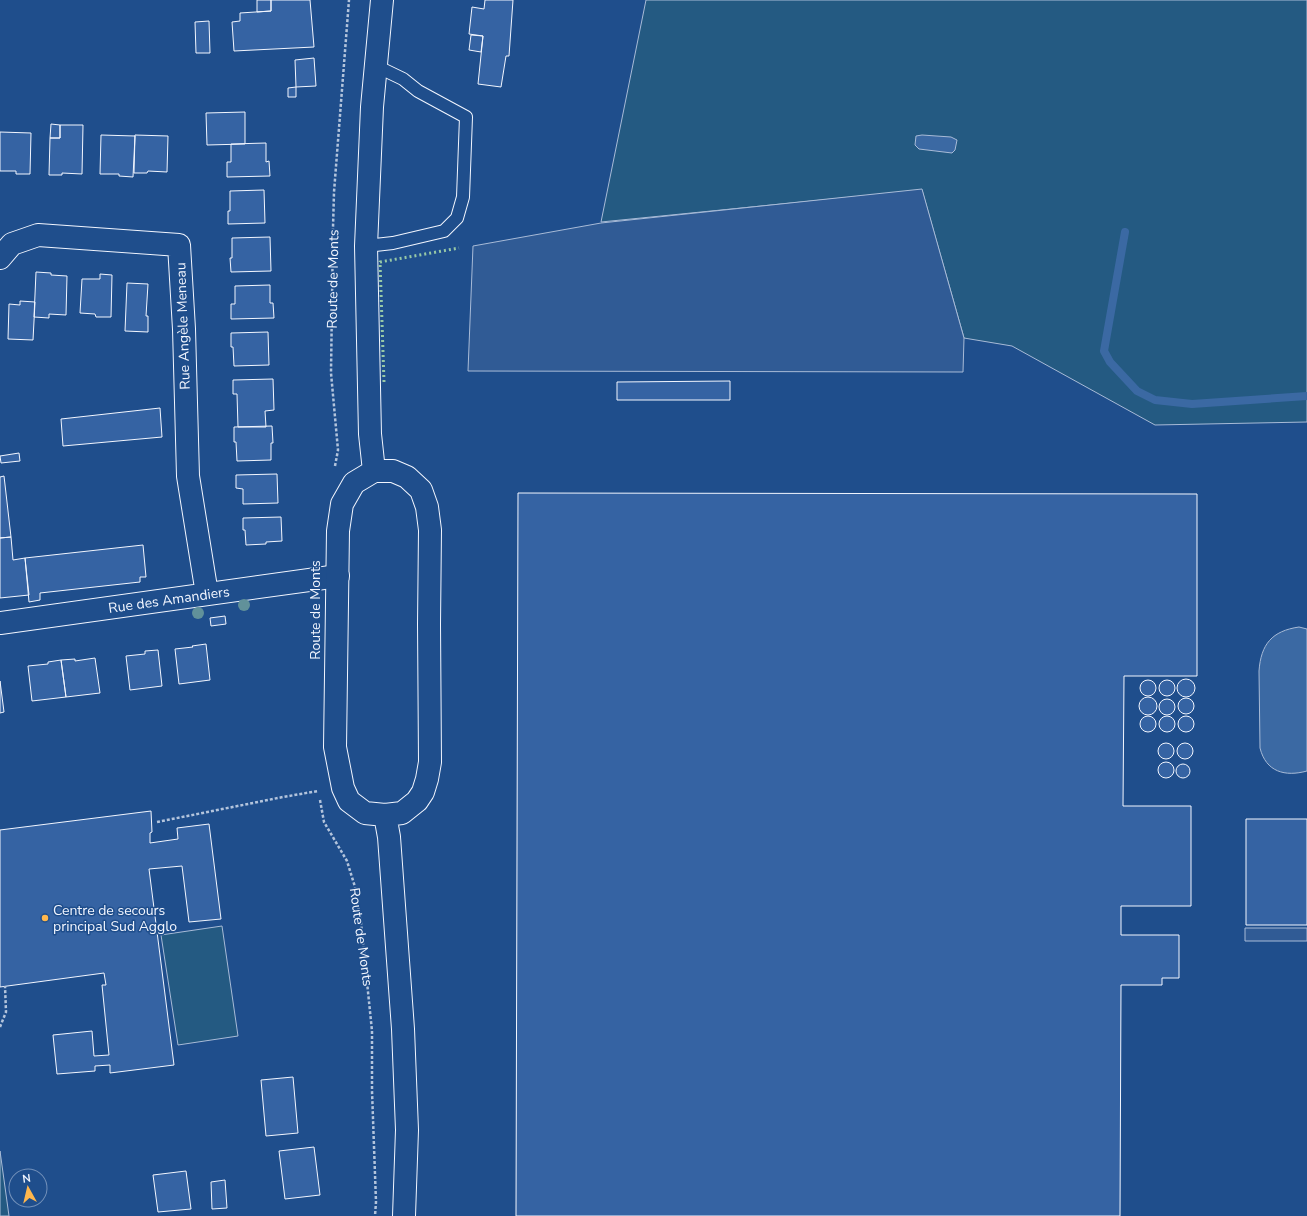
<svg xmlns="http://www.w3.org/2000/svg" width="1307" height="1216" font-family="'Nunito Sans',sans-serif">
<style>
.green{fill:#245a82;stroke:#a8bbd7}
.parking{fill:#305b95;stroke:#a8bbd7}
.water{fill:#3b69a3;stroke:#a8bbd7}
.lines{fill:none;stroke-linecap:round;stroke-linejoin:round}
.stream{stroke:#3b69a3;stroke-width:8}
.building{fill:#3563a3;stroke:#f2f6ff}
.lane-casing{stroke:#f2f6ff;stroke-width:14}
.street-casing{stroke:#f2f6ff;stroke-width:24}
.secondary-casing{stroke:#f2f6ff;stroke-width:24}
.path{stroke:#b3c4dc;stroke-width:2.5;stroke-dasharray:3 2;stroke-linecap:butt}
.lane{stroke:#1f4e8c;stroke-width:12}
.street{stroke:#1f4e8c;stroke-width:22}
.secondary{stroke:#1f4e8c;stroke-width:22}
.hedge{stroke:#97c8a6;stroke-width:3;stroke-dasharray:2 3;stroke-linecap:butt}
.tree{fill:#61919a}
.poi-dot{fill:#ffb74d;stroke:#1f4e8c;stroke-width:1.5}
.labels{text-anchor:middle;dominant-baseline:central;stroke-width:3;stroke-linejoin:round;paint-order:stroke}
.street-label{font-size:14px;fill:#f2f6ff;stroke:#1f4e8c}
.poi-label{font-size:14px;fill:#f2f6ff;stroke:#1f4e8c;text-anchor:start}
</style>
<rect width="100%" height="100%" fill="#1f4e8c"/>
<path class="green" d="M646,0H1307V422L1155,425L1012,346L964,338L922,190L601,222Z
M222,926L238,1036L178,1045L161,935Z
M0,1151L9,1216H0Z"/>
<path class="parking" d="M922,189L964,338L963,372L468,371L473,246L601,223Z
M1245,928H1307V941H1245Z"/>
<path class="water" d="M922,135L951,137L957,140L955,150L952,153L919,149L915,145L916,136Z
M1299,627L1307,629V771C1285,777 1266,772 1260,748L1259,671C1261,644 1272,631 1299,627Z"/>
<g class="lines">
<path class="stream" d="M1125,232L1104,351L1110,362L1137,391L1155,400L1192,404L1307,396"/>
</g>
<path class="building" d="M257,0H271V11L257,12Z
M271,0H310L314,47L234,51L232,22L240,21V13L271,11Z
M485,0H513L509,56H506L501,87L478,84L483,36L469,34L472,7L484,9Z
M209,21L210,53H196L195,22Z
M471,35L483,36L481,52L469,50Z
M314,58L316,86L296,87L295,60Z
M296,87V97H288V88Z
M245,112V144L207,145L206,113Z
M51,124L60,125V138H50Z
M60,125H83L82,174L62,173V175H49L50,138H60Z
M0,132L31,133L30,174H16V171H0Z
M101,135L135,136L133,177L119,176V174H100Z
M135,135L168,136L167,172L148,171L147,173H134Z
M266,143V162L269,161L270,176L227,177V162H231V144Z
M264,190L265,223L228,224V211H230V191Z
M270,237L271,271L231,272L230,258H232V238Z
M36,272L51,273V275L67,276L66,315L49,314V318L34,317Z
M100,274L112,275L111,317H96L95,314L80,313L82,279H100Z
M127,283L148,284L146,316H148V332L125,331Z
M270,285V303H273L274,318L231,319V304H235V286Z
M20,301L35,302L33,340L8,339L9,304L20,305Z
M268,332L269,365L234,366L233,347H231V333Z
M273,379L274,410L265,411L266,427H238L237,394H233V380Z
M730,381V400H617V382Z
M160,408L162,437L63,446L61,419Z
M272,426L273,443H271V460L237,461L236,442H234V427Z
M19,453L20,461L1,463L0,456Z
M277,474L278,503L243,504V489L236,488V475Z
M4,476L11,537L0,538V477Z
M518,493L1197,494V676H1124L1123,806H1191V906H1121V935H1179V978H1162V985H1121L1120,1216H516Z
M281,517L282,541L266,542V544L246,545L245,530H243V518Z
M11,537L13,560L25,558L29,595L0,598V538Z
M143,545L146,577H140V582L40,593V600L29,602L25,558Z
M225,616L226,624L211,626L210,618Z
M206,644L210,680L179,684L175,649L193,647L192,646Z
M158,650L162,686L130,690L126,656L145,654V651Z
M95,658L100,693L66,697L61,660L75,659V661Z
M61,660L66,697L32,701L28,666L48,664V662Z
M1177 688a9 9 0 1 1 18 0a9 9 0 1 1-18 0Z
M1140 688a8 8 0 1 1 16 0a8 8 0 1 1-16 0Z
M1159 688a8 8 0 1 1 16 0a8 8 0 1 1-16 0Z
M0,681L4,712L0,713Z
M1139 706a9 9 0 1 1 18 0a9 9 0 1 1-18 0Z
M1178 706a8 8 0 1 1 16 0a8 8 0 1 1-16 0Z
M1159 707a8 8 0 1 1 16 0a8 8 0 1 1-16 0Z
M1140 724a8 8 0 1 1 16 0a8 8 0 1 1-16 0Z
M1159 724a8 8 0 1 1 16 0a8 8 0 1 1-16 0Z
M1178 724a8 8 0 1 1 16 0a8 8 0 1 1-16 0Z
M1177 751a8 8 0 1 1 16 0a8 8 0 1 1-16 0Z
M1158 751a8 8 0 1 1 16 0a8 8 0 1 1-16 0Z
M1158 770a8 8 0 1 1 16 0a8 8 0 1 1-16 0Z
M1176 771a7 7 0 1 1 14 0a7 7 0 1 1-14 0Z
M151,811L152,832L150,833V843L178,839L177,828L209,824L221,919L189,922L182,866L149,869L174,1065L110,1073V1065L95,1066V1071L57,1074L53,1035L92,1031L94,1056L109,1055L102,985H106L104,973L0,987V830Z
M1246,819H1307V925H1246Z
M293,1077L298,1133L266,1136L261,1080Z
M314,1147L320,1195L285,1199L279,1151Z
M186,1171L191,1209L158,1212L153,1175Z
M225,1180L227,1208L212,1209L211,1182Z"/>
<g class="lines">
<g class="lane-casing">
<path id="lane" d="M366,246L393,243L444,231L457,218L463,197L466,117L418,91L403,79L376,66"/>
</g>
<g class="street-casing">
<path id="street" d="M0,258L12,244L38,235L179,245L184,329L188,476L207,594
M0,623L338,576"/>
</g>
<g class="secondary-casing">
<path id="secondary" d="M374,471H393L407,477L421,490L427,507L430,530L429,624L430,762L427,779L423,792L417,801L402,813L385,815L365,813L349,801L343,788L335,747L338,531L342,504L354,483Z
M374,471L370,434L366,246L372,107L382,0
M385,815L389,837L403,1029L407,1130L404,1216"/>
</g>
<path class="path" d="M335,466L338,450L331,373L333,228L334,192L349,0
M320,800L324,822L347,861L355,887L361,923L372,1031V1091L376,1202L375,1216
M157,822L283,797L318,791
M0,1027L6,1012L5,986"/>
<use href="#lane" class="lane"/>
<use href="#street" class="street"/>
<use href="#secondary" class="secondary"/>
<path class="hedge" d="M384,382L380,262L459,248"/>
</g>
<g class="tree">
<circle cx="244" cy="605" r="6"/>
<circle cx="198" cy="613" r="6"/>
</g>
<circle class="poi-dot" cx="45" cy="918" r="4"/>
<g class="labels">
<g class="street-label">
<text transform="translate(333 279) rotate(-89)">Route de Monts</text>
<text transform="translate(183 326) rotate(-92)">Rue Angèle Meneau</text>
<text transform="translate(169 600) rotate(-8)">Rue des Amandiers</text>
<text transform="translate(315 610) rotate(-90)">Route de Monts</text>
<text transform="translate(361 937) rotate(82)">Route de Monts</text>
</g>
<g class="poi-label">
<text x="53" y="910">Centre de secours<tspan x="53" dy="16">principal Sud Agglo</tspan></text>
</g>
</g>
<g transform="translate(28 1188) rotate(352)"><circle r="19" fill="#1f4e8c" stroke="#7391ba"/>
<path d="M0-3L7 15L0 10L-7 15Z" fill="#ffb74d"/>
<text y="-6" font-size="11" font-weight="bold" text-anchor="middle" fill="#f2f6ff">N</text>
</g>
</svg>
